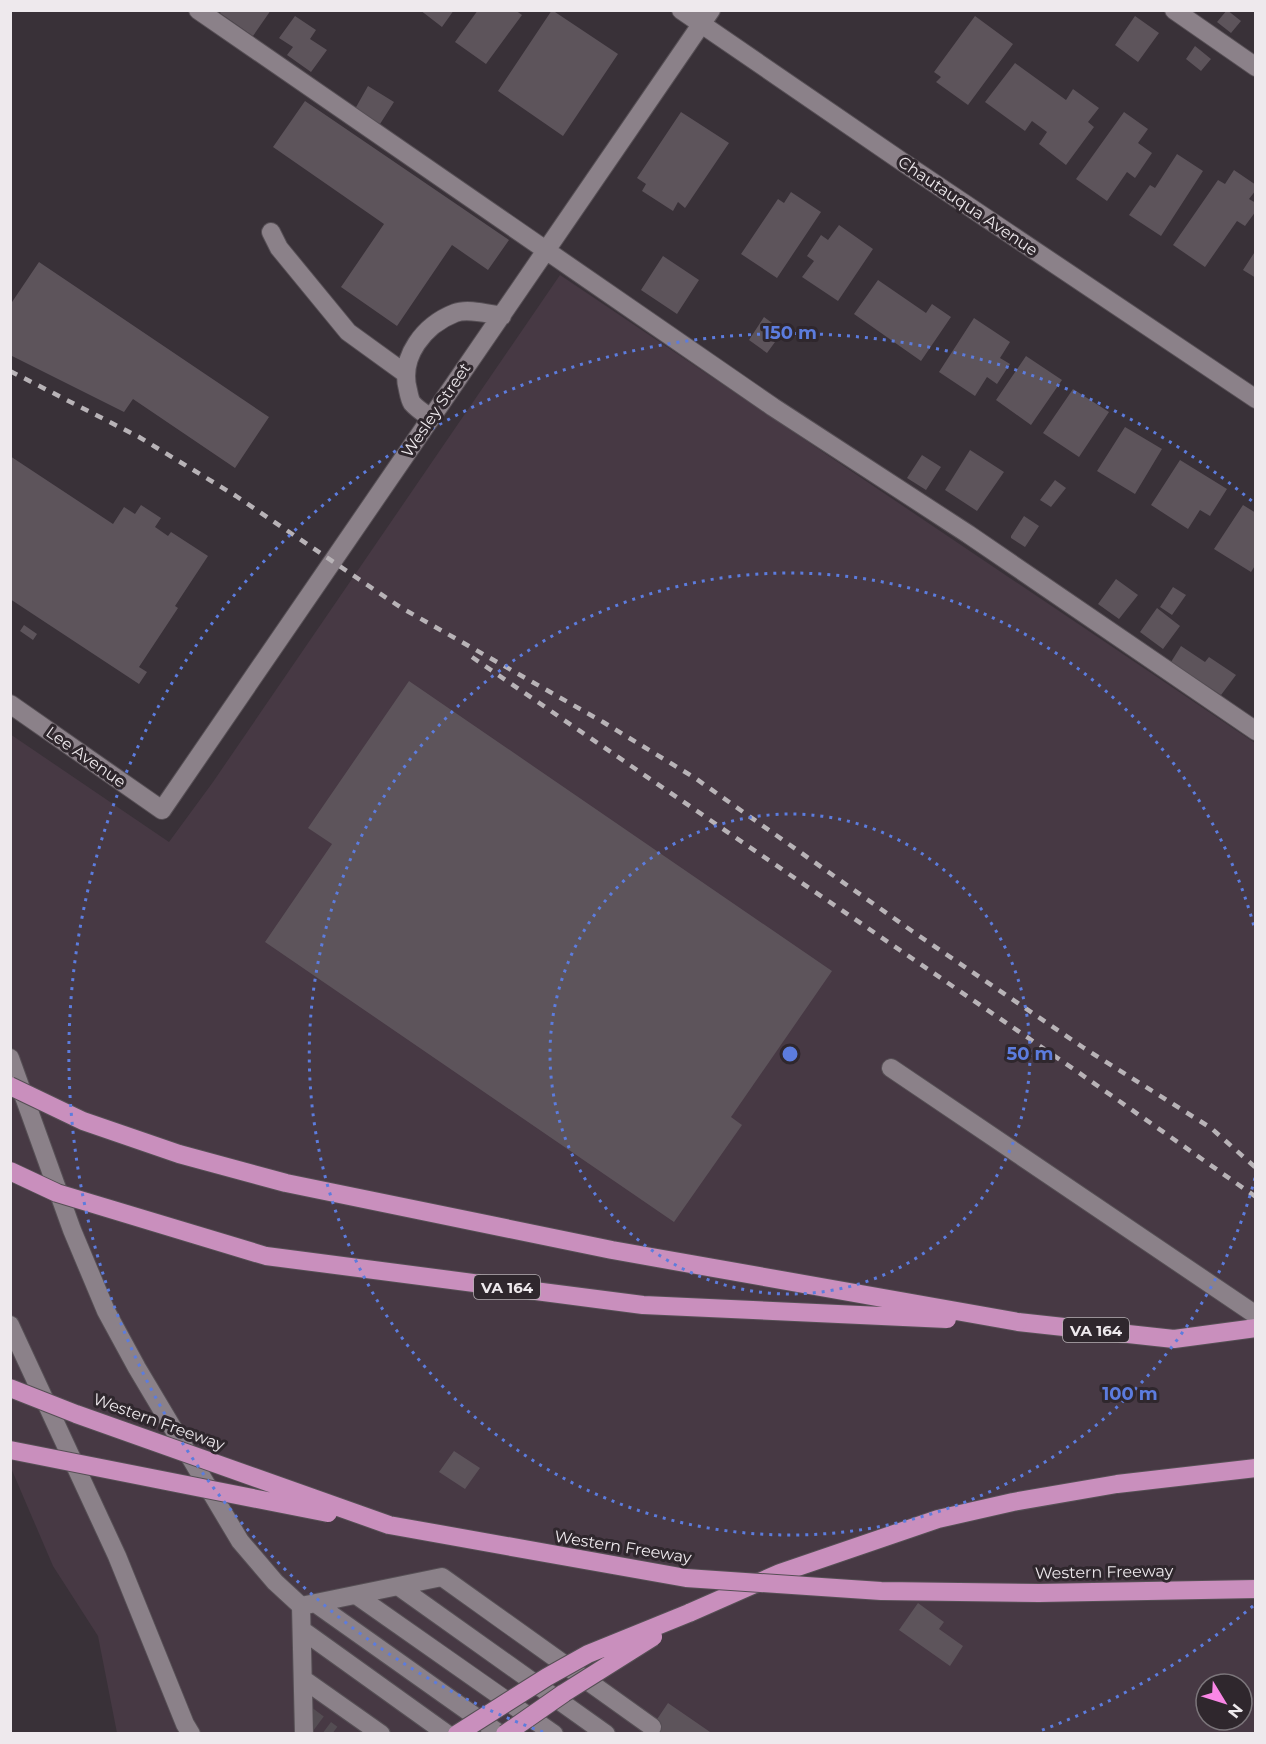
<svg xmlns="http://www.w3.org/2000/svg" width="1266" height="1744" font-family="Montserrat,sans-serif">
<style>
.built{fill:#473944;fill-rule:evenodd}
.building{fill:#5d545b}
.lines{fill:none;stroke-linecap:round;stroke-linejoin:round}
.minor-tunnel{stroke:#544d53;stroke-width:18;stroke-dasharray:18 9;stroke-linecap:butt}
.minor-casing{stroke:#564f55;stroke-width:20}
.highway-casing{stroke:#564f55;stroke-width:20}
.minor{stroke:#8b8189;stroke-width:18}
.highway{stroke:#c98fbd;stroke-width:18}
.rail{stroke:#b8b3b7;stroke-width:4.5;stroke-dasharray:8 8;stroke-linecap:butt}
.highway-bridge-casing{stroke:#564f55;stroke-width:20;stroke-linecap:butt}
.highway-bridge{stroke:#c98fbd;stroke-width:18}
.ring{fill:none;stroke:#5c7cde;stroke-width:3;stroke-dasharray:3 6}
.labels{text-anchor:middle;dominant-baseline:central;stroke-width:6;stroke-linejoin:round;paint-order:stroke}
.shield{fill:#2f272d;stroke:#b5afb3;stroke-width:1.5}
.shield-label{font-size:15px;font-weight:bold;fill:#eee9ed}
.street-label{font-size:16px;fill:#eee9ed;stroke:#2f272d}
.centre{fill:#5c7cde;stroke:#2f272d;stroke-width:3}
.ring-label{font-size:18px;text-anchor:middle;font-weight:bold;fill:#5c7cde;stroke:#2f272d;stroke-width:6;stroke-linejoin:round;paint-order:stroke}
</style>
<rect width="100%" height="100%" fill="#393138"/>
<path class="built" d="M560,275L1255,743V1733H117L98,1636L53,1566L11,1468L10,734L169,842L213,782ZM1206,1684H1242V1720H1206Z"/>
<path class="building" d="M222,10H271L253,36L220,13Z
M420,10H454L442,27Z
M478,10H515L522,15L486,64L455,42Z
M552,10L618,54L563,136L498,91Z
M1227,10L1241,21L1231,33L1217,22Z
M295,16L316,30L310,39L327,50L311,72L287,55L293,47L279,38Z
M975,16L1013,44L968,105L936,82L941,77L934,72Z
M1135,16L1159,33L1138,62L1115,45Z
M1195,46L1211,59L1201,71L1186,59Z
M1015,63L1066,100L1073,89L1099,108L1088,122L1094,127L1066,165L1039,144L1047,132L1032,121L1025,131L985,102Z
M368,86L394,102L380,124L355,109Z
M305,101L509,240L488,270L452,245L397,326L341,287L384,224L273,147Z
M681,112L729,143L685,208L678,202L673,211L642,191L646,184L637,178Z
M1124,112L1148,129L1138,143L1152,153L1135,178L1127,172L1107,201L1076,179Z
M1177,154L1203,171L1161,236L1129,215L1150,185L1155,188Z
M1234,170L1256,185V190L1249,199L1256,203V211L1245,226L1237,221L1205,267L1173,245L1218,180L1225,184Z
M791,192L821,212L777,278L741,254L778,199L784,203Z
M839,225L873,249L838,301L802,277L814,261L807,256L821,235L828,240Z
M1256,250V278L1243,270Z
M663,256L699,280L677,314L641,290Z
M39,262L269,417L235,468L133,399L124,412L10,355V305Z
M878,280L926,313L932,304L951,317L921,361L854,314Z
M764,317L783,331L767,353L749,340Z
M974,318L1010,342L1000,358L1010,364L997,384L987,377L975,396L939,372Z
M1026,356L1062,380L1031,425L996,400Z
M1073,389L1109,412L1079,457L1043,433Z
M1125,427L1162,449L1135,494L1097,471Z
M970,450L1004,472L977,511L945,490Z
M922,455L941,467L926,490L907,478Z
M10,456L113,524L124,507L135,514L141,505L161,518L155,527L168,536L171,532L208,556L175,606L178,608L139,667L147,672L139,684L10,599Z
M1180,460L1227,489L1210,516L1200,510L1188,529L1151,505Z
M1055,480L1066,488L1051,507L1040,500Z
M1243,505L1256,513V564L1251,572L1214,549Z
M1024,516L1039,526L1025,547L1011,538V536Z
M1116,579L1138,595L1119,619L1098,604Z
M1173,587L1186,595L1172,615L1160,607Z
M1157,608L1180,626L1163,649L1140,632Z
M24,625L37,634L33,640L20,631Z
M1181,646L1205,662L1209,657L1236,675L1221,695L1171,662Z
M409,681L832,971L731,1117L742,1125L674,1222L265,942L332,844L308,828Z
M454,1451L480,1468L465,1489L439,1472Z
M918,1603L944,1622L939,1629L963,1646L950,1666L899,1630Z
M668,1703L713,1734H647Z"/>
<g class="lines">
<path class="minor-tunnel" d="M304,1713L332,1734"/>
<g class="minor-casing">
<path id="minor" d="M198,10L773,407L968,534L1256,731
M681,10L904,163L1256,399
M1174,10L1256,67
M271,232L279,248L348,332L406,374
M431,418C425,414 417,409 412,403C410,400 409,395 408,390C399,357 424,325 455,313C468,308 488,314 502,316
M10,704L162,810L711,10
M10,1058L72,1230L106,1311L137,1368L240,1541L275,1582L301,1606L304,1734
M891,1068L1256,1315
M10,1325L117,1556L185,1724L191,1734
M398,1586L606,1734
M356,1595L554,1734
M315,1603L500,1734
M301,1606L442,1577L652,1727
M302,1630L447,1734
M303,1679L381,1734"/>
</g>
<g class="highway-casing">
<path id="highway" d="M1018,1322L1174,1339L1256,1328
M689,1613L780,1573L938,1519L1013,1502L1117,1484L1256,1468"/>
</g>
<use href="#minor" class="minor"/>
<use href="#highway" class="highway"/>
<path class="rail" d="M10,371L139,437L236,496L400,607L603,722L695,778L912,931L1084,1048L1211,1128L1256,1168
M472,657L1075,1070L1256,1197"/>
<g class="highway-bridge-casing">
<path id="highway-bridge" d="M10,1086L83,1121L179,1154L286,1183L612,1250L1018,1322
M10,1171L57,1193L266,1256L643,1305L947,1319
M10,1388L76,1414L389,1525L686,1578L881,1591L1039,1593L1256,1589
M10,1450L328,1513
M457,1734L547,1677L588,1654L689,1613
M505,1734L564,1693L653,1637"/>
</g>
<use href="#highway-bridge" class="highway-bridge"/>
</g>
<g class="ring">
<circle cx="790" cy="1054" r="240"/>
<path d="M1255 1178A481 481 0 1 1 1255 930"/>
<path d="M1253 1606A721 721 0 0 1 1037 1732M543 1732A721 721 0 1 1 1253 502"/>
</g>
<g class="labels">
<g class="shield">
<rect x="474" y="1275" width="66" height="24" rx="4.5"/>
<rect x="1063" y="1318" width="66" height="24" rx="4.5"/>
</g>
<g class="shield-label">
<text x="507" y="1287">VA 164</text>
<text x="1096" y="1330">VA 164</text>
</g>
<g class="street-label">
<text transform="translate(968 206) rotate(34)">Chautauqua Avenue</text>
<text transform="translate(436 410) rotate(-56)">Wesley Street</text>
<text transform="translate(86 757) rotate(35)">Lee Avenue</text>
<text transform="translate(159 1422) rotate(20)">Western Freeway</text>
<text transform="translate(623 1547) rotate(9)">Western Freeway</text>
<text transform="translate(1104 1572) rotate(-1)">Western Freeway</text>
</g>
</g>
<circle cx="790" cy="1054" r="9" class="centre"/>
<g class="ring-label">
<text x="790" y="339">150 m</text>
<text x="1030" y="1060">50 m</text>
<text x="1130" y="1400">100 m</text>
</g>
<rect width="1266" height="1744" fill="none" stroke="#eee9ed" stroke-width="24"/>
<g transform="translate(1224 1702) rotate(128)"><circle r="28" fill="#2f272d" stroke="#7b757a" stroke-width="1.5"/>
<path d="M0-4.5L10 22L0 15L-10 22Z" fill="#fa87e6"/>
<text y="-9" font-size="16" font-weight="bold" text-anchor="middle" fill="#eee9ed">N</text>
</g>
</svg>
